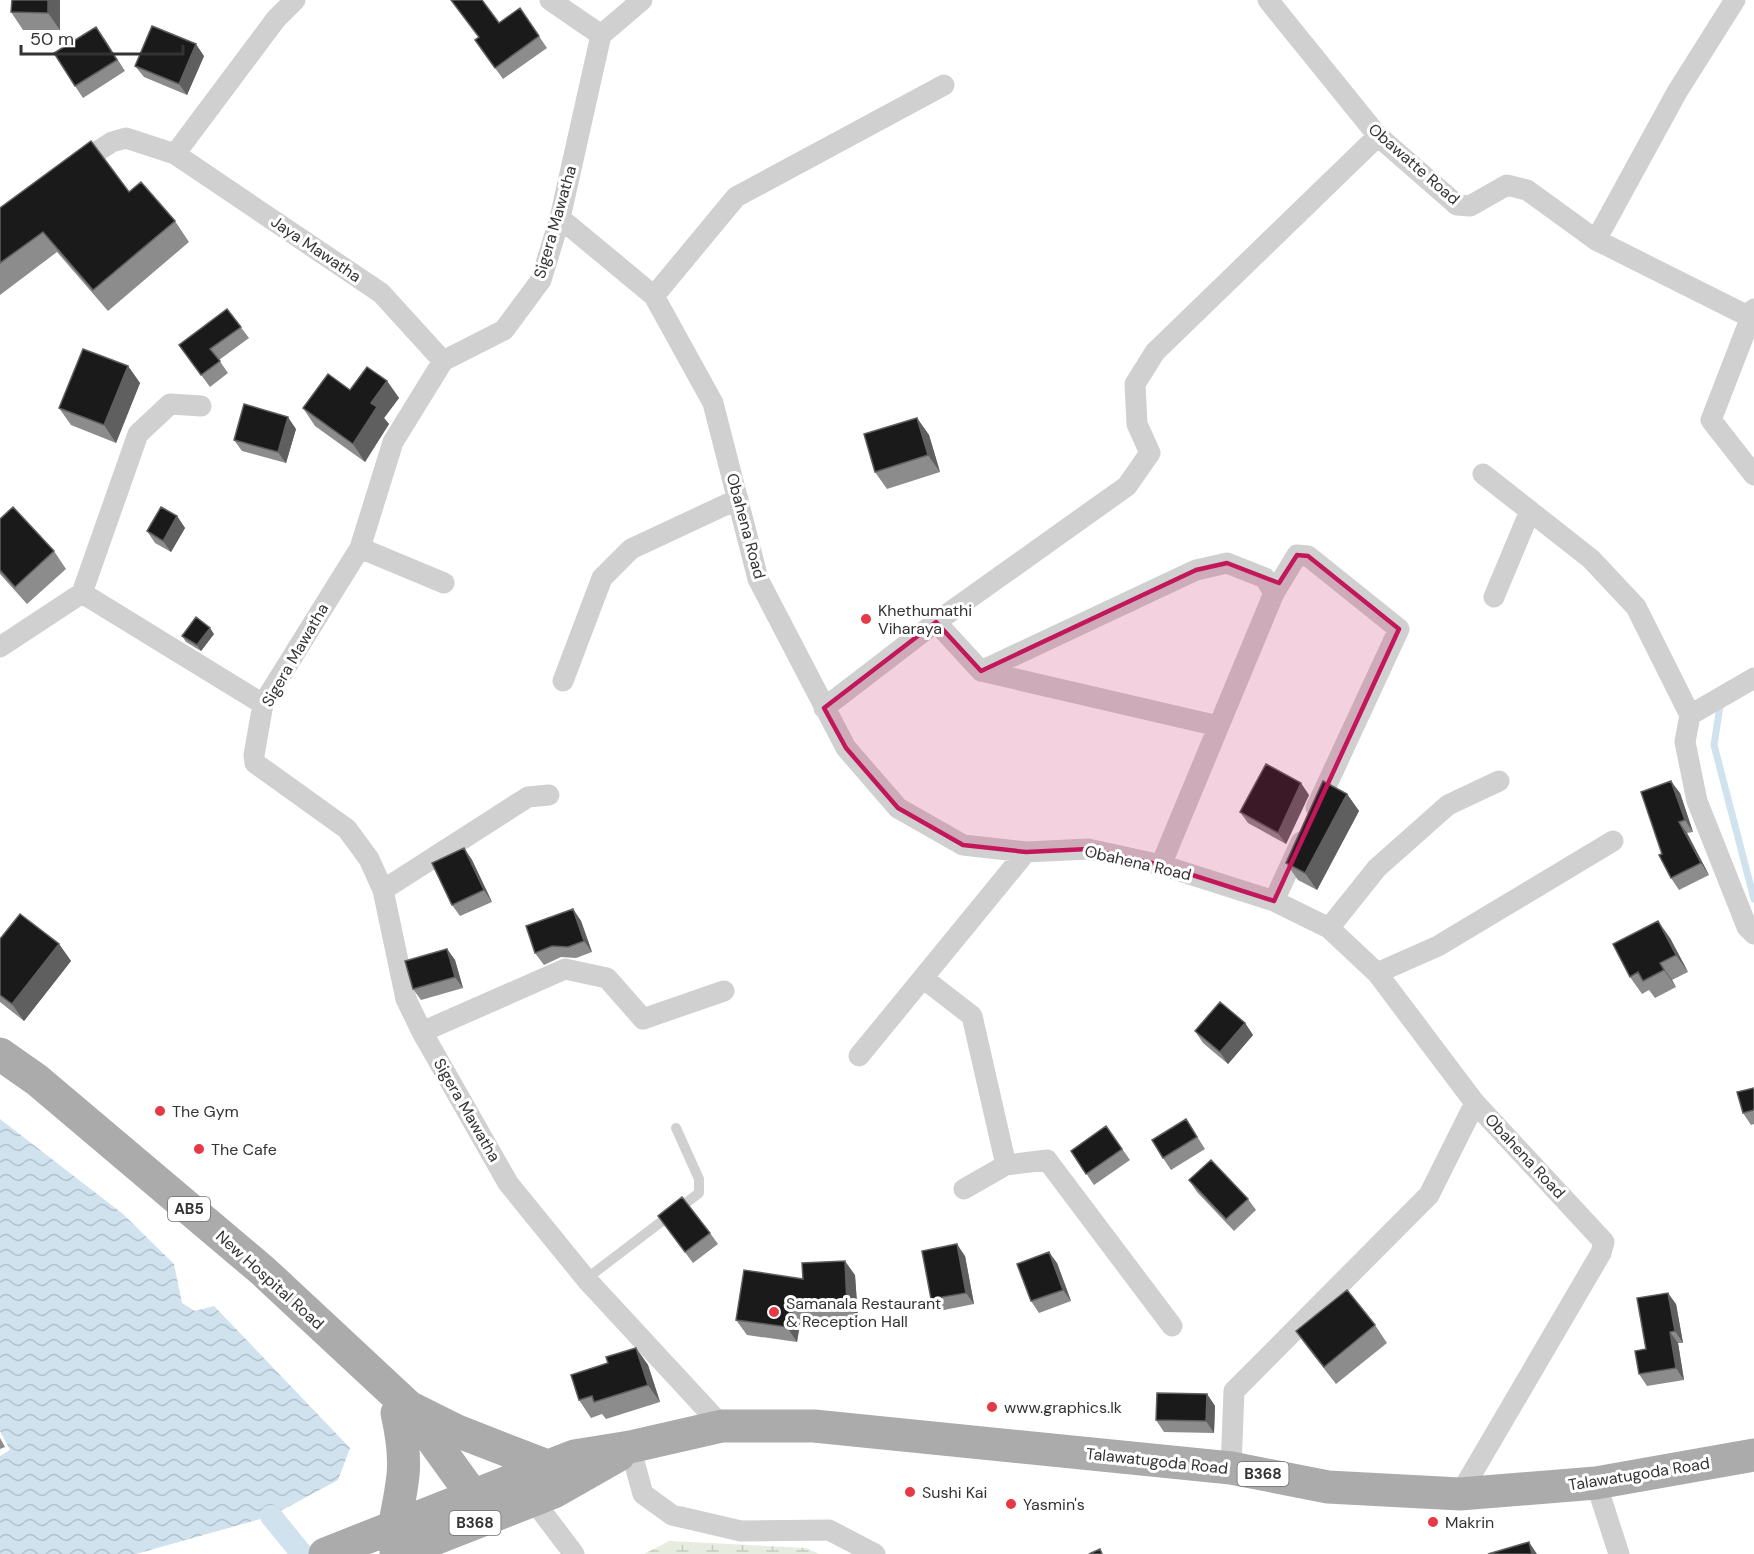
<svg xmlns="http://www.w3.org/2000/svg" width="1754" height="1554" font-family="'DM Sans',sans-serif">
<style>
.wetland{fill:url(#wetland-marsh)}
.water{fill:url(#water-waves)}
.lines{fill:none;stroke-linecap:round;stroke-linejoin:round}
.stream{stroke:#cfe2ee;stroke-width:7}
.canal{stroke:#cfe2ee;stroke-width:22}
.lane{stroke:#d0d0d0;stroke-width:10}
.street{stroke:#d0d0d0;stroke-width:21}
.primary{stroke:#ababab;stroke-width:33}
.wall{fill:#8c8c8c}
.shaded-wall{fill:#5f5f5f}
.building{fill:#1a1a1a;stroke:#5f5f5f;stroke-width:1.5}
.marked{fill:#c2185b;fill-opacity:0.2;stroke:#c2185b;stroke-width:4.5;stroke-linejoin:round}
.poi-dot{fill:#e63946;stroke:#fff;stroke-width:2}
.labels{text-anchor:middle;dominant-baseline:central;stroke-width:6;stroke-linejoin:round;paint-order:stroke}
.shield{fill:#fff;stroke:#707070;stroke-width:1.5}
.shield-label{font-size:15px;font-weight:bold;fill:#333}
.street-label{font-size:16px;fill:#333;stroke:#fff}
.poi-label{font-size:16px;fill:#333;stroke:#fff;text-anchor:start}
</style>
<defs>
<pattern id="wetland-marsh" width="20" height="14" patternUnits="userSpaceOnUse" patternTransform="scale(1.5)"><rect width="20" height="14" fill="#e6ecdf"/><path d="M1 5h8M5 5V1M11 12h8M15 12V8" fill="none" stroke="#c6cbc0"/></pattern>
<pattern id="water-waves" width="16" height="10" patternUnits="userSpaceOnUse" patternTransform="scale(1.5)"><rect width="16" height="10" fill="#cfe2ee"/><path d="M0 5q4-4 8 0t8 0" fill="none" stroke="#b2c2cd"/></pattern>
</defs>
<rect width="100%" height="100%" fill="#fff"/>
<path class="wetland" d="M669,1541L806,1548L819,1554H644Z"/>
<path class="water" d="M0,1119L123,1214L174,1264L182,1303L195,1311L214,1306L350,1448L338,1480L271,1516L136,1554H0V1456L10,1450L0,1431Z"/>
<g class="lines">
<path class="stream" d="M1720,706L1714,745L1754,899"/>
<path class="canal" d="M271,1516L302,1554"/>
<path class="lane" d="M586,1279L699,1193V1179L676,1128"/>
<path class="street" d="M550,0L601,35
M642,0L601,35L560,218L541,280L504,330L443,361L393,442L360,548L263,704L254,755L255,763L347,829L369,859L383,890L406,999L422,1032L508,1183L586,1279L722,1426
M1268,0L1378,136L1457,205L1470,206L1507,185L1527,190L1596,240L1754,319
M175,154L276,19L295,0
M76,165L112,142L126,138L175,154L381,293L443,361
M560,218L654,296L713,403L758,579L846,748L898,808L963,845L1026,852L1088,849L1161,865L1274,901L1329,928L1377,973L1475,1103L1604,1242L1601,1253L1460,1494
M1596,240L1677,92L1735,0
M654,296L736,197L944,85
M1754,309L1711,420L1754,475
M1483,474L1591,559L1636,607L1690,715L1685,742L1697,801L1747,927L1754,934
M360,548L444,583
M82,593L138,434L170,404L201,406
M1274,593L1297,555L1308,556L1399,629L1316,808
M1494,597L1530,511
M936,622L981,671L1218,726
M0,647L82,593L263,704
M981,671L1196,570L1227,563L1265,578L1274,593L1161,865
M563,681L602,578L631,549L738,499
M824,708L936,622L1127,486L1150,453L1137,424L1135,384L1155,352L1378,136
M1690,715L1754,678
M383,890L528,797L549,795
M1274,901L1301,842
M1329,928L1377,868L1448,805L1499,781
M1377,973L1438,946L1613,841
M923,978L972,1016L1006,1165
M422,1032L565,969L607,978L643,1019L724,991
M859,1056L1026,852
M964,1189L1006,1165L1047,1160L1172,1326
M630,1447L643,1494L672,1515L741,1531L829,1530L875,1554
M1231,1468L1234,1391L1429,1195L1475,1103
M1596,1483L1619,1554
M533,1500L574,1554"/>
<path class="primary" d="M0,1054L37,1080L263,1271L409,1407L473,1496L484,1519
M413,1409L457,1431L547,1466
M394,1527C404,1479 408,1462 397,1413
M325,1554L574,1456L630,1447L722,1426H814L1231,1468L1328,1487L1460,1494L1596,1483L1754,1455
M396,1554L554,1492L619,1455"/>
</g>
<path class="wall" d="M12,0H60V30H23L11,12Z
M520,8L547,48L503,79L475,40Z
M104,38L125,71L83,98L75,86Z
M204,56L187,95L144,77L135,66Z
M129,192L175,221L189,242L108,311L57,252L0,295V208Z
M227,309L249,338L219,360L228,373L210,387L179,345Z
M128,366L140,383L116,443L71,425L59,408Z
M387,381L399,398L384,418L389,424L365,462L315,426L303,408L350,390Z
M917,418L929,435L940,472L887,489L875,472Z
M296,429L286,463L242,451L234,440Z
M177,516L185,528L171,552L155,543L147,531Z
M0,519L54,551L66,569L27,604L0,574Z
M214,634L201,651L186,642L182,636Z
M1680,793L1693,832L1687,833L1709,875L1679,890L1671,878Z
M1347,794L1359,811L1317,890L1298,880L1286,863Z
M1309,795L1286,844L1248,823L1240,812Z
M464,848L472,860L492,902L460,916L452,905Z
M573,909L581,921L592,952L576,958L561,957L544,965L535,953Z
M1670,938L1688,972L1672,980L1676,987L1655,998L1649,990L1642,994L1630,977Z
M0,939L59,944L71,961L24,1021L0,1002Z
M447,949L455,960L463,988L421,1000L413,989Z
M1245,1023L1253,1035L1228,1064L1203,1043L1195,1031Z
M1754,1088V1124L1751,1125L1743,1113Z
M1186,1119L1205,1149L1171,1170L1163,1158Z
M1106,1126L1130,1160L1094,1185L1071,1151Z
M1189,1180L1248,1199L1256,1210L1234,1231L1197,1192Z
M658,1216L710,1233L718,1244L693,1263Z
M965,1256L974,1304L939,1311L931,1299Z
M1057,1263L1071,1301L1039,1313L1031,1301Z
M855,1275L858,1318L800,1323L797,1342L747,1335L736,1320L803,1279Z
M1676,1304L1683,1343H1678L1684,1380L1647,1386L1639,1374L1646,1349Z
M1375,1325L1387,1343L1336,1384L1308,1348L1296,1331Z
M636,1348L648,1365L660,1402L606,1419L602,1414L591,1418L579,1400L608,1363Z
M1207,1394L1215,1406L1214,1433L1164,1432L1156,1420Z
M0,1438L5,1447L0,1449Z"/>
<path class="shaded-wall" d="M48,0H60V30L48,13Z
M196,44L204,56L187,95L179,84Z
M128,366L140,383L116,443L104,425Z
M387,381L399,398L384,418L389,424L365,462L353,444L371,403Z
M288,417L296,429L286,463L278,452Z
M917,418L929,435L940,472L928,455Z
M177,516L185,528L171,552L163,541Z
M210,628L214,634L201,651L197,645Z
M1671,781L1680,793L1693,832L1685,820Z
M1301,783L1309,795L1286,844L1278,833Z
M1347,794L1359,811L1317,890L1305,873Z
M1679,822L1687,833L1709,875L1701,863Z
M464,848L472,860L492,902L484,890Z
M573,909L581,921L592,952L584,941Z
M1658,921L1670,938L1688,972L1676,955Z
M59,944L71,961L24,1021L12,1004Z
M447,949L455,960L463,988L455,977Z
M1660,963L1672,980L1676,987L1664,970Z
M1245,1023L1253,1035L1228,1064L1220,1052Z
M957,1244L965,1256L974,1304L966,1293Z
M1049,1252L1057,1263L1071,1301L1063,1290Z
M845,1261L855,1275L858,1318L847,1304Z
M1668,1293L1676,1304L1683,1343L1675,1331Z
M790,1308L800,1323L797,1342L787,1327Z
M1670,1332L1678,1343L1684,1380L1676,1368Z
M636,1348L648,1365L660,1402L648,1385Z
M1207,1394L1215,1406L1214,1433L1206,1421Z
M1529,1542L1537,1554H1532Z"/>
<path class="building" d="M12,0H48V13L11,12Z
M451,0H482L499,23L520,8L539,36L495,68L475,40L479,37Z
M152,26L196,44L179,84L135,66Z
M96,27L117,60L75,86L54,53Z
M91,141L129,192L141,182L175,221L93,290L43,232L0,263V208Z
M227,309L241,327L210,349L220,361L201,375L179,345Z
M83,349L128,366L104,425L59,408Z
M367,367L387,381L371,403L377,407L353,444L303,408L328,374L350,390Z
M244,404L288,417L278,452L234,440Z
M917,418L928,455L875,472L864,434Z
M13,507L54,551L15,587L0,570V519Z
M161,507L177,516L163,541L147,531Z
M196,617L210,628L197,645L182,636Z
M1266,764L1301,783L1278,833L1240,812Z
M1323,781L1347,794L1305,873L1286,863Z
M1671,781L1685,820L1679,822L1701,863L1671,878L1659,855L1662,854L1641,792Z
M464,848L484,890L452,905L432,863Z
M573,909L584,941L568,947L552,946L535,953L526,926Z
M20,914L59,944L12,1004L0,995V939Z
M1658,921L1676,955L1660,963L1664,970L1643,981L1638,972L1630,977L1613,944Z
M447,949L455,977L413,989L405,961Z
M1220,1002L1245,1023L1220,1052L1195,1031Z
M1754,1088V1110L1743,1113L1737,1092Z
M1186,1119L1197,1137L1163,1158L1152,1140Z
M1106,1126L1122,1149L1086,1174L1071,1151Z
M1211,1160L1248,1199L1226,1219L1189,1180Z
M682,1197L710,1233L685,1252L658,1216Z
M957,1244L966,1293L931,1299L922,1251Z
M1049,1252L1063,1290L1031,1301L1017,1264Z
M845,1261L847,1304L790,1308L787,1327L736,1320L744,1270L803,1279L802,1263Z
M1347,1290L1375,1325L1324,1367L1296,1331Z
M1668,1293L1675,1331L1670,1332L1676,1368L1639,1374L1635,1351L1646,1349L1637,1298Z
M636,1348L648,1385L594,1402L592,1396L579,1400L571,1375L608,1363L606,1357Z
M1157,1393L1207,1394L1206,1421L1156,1420Z
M1529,1542L1532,1554H1488Z
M1100,1549L1102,1554H1089Z"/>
<path class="marked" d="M1297,555L1308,556L1399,629L1274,901L1161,865L1088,849L1026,852L963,845L898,808L846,748L824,708L936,622L981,671L1196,570L1227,563L1279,583Z"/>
<g class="poi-dot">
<circle cx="866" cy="619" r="6"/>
<circle cx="160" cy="1111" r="6"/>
<circle cx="199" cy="1149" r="6"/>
<circle cx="774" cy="1312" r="6"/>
<circle cx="992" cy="1407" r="6"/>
<circle cx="910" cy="1492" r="6"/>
<circle cx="1011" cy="1504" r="6"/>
<circle cx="1433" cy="1522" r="6"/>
</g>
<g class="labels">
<g class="shield">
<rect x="168" y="1197" width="42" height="24" rx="4.5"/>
<rect x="1237.5" y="1462" width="51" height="24" rx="4.5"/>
<rect x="449.5" y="1511" width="51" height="24" rx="4.5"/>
</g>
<g class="shield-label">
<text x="189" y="1209">AB5</text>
<text x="1263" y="1474">B368</text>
<text x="475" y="1523">B368</text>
</g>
<g class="street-label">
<text transform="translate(1414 164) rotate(41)">Obawatte Road</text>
<text transform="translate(555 222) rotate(-74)">Sigera Mawatha</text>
<text transform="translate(316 249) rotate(34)">Jaya Mawatha</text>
<text transform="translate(746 526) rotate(75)">Obahena Road</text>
<text transform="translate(295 655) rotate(-60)">Sigera Mawatha</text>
<text transform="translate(1138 863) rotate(13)">Obahena Road</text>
<text transform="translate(467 1110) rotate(60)">Sigera Mawatha</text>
<text transform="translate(1525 1156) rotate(47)">Obahena Road</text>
<text transform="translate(270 1280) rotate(42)">New Hospital Road</text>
<text transform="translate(1157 1461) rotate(6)">Talawatugoda Road</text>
<text transform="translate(1639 1474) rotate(-9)">Talawatugoda Road</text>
</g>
<g class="poi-label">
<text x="878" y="610">Khethumathi<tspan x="878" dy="18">Viharaya</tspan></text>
<text x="172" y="1111">The Gym</text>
<text x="211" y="1149">The Cafe</text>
<text x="786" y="1303">Samanala Restaurant<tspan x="786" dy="18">&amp; Reception Hall</tspan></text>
<text x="1004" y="1407">www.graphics.lk</text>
<text x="922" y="1492">Sushi Kai</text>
<text x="1023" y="1504">Yasmin's</text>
<text x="1445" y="1522">Makrin</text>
</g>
</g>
<path d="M21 45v9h162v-9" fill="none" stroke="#333333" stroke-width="3"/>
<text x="30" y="45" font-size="18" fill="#333333" stroke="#ffffff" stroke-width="4.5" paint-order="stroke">50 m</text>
</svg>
